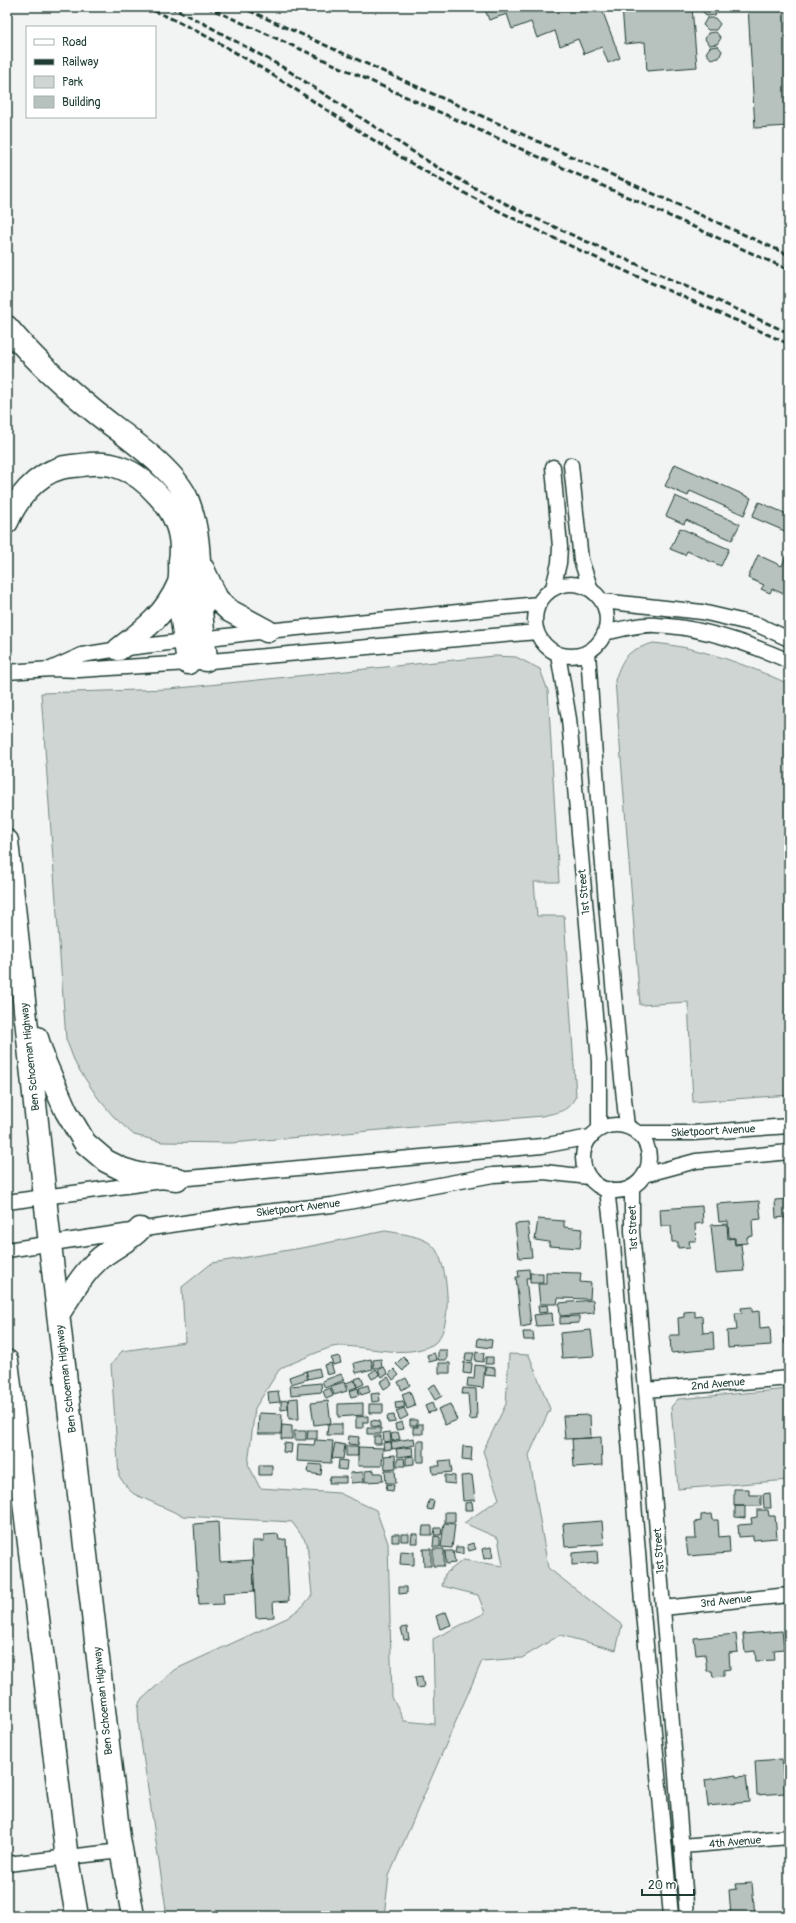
<svg xmlns="http://www.w3.org/2000/svg" width="796" height="1923" font-family="Pangolin,sans-serif">
<style>
.green{fill:#ced5d3;stroke:#768984}
.building{fill:#b7c1bd;stroke:#1f3d34}
.lines{fill:none;stroke-linecap:round;stroke-linejoin:round}
.street-casing{stroke:#1f3d34;stroke-width:17}
.primary-casing{stroke:#1f3d34;stroke-width:25}
.street{stroke:#fff;stroke-width:14}
.primary{stroke:#fff;stroke-width:22}
.rail{stroke:#1f3d34;stroke-width:3;stroke-dasharray:6 3;stroke-linecap:butt}
.labels{text-anchor:middle;dominant-baseline:central;stroke-width:3;stroke-linejoin:round;paint-order:stroke}
.street-label{font-size:11px;fill:#1f3d34;stroke:#fff}
</style>
<rect width="100%" height="100%" fill="#f2f3f3"/>
<filter id="ink" filterUnits="userSpaceOnUse"><feTurbulence type="fractalNoise" baseFrequency=".025" numOctaves="2"/><feDisplacementMap in="SourceGraphic" scale="8" xChannelSelector="R" yChannelSelector="G"/><feConvolveMatrix kernelMatrix="1 2 1 2 8 2 1 2 1" color-interpolation-filters="sRGB"/></filter>
<g filter="url(#ink)">
<path class="green" d="M653,643C701,647 746,665 789,684V1095L693,1102L688,1002L640,1005L615,680C624,654 628,651 653,643Z
M494,656L516,657L540,669L548,691L559,882H534L537,916H564L576,1096C568,1112 559,1112 542,1116L231,1143L162,1142L134,1135L114,1117L98,1098L76,1065L66,1039L41,693L169,689Z
M385,1231C398,1233 424,1236 433,1246C449,1262 455,1333 432,1345C404,1359 368,1346 339,1346C328,1346 297,1362 285,1366L279,1370L255,1408L248,1464L260,1488L339,1493L376,1510L388,1543L392,1697L404,1721L435,1724L433,1639L485,1613L478,1595L442,1586L445,1574L463,1560L503,1566L498,1538L464,1523L499,1499L483,1451L506,1404L509,1354L529,1355L550,1409L529,1455L548,1568L622,1625L616,1650L560,1635L522,1658L482,1661L389,1876L384,1916H167L139,1728L138,1708L140,1701L174,1670L287,1618L303,1606L312,1595L307,1543L292,1522L183,1516L134,1494L128,1489L119,1476L111,1365L122,1351L185,1342L182,1287L212,1263L307,1247Z
M789,1389V1480L678,1489L671,1407L678,1399Z"/>
<path class="building" d="M484,7H601L620,58L608,63L602,47L584,54L578,39L560,46L555,31L537,38L531,22L512,29L507,14L489,20Z
M622,7H692L697,67L647,71L645,42L625,44Z
M704,7H717L719,9L715,15L707,16L702,11Z
M748,7H789V126L755,128Z
M707,18H715L720,24L716,30H708L703,25Z
M716,32L721,38L717,44L709,45L705,39L708,33Z
M718,46L722,51L719,58L711,59L706,53L710,47Z
M675,464L751,498L744,515L690,491L688,496L665,486Z
M675,496L740,524L732,540L686,520L684,524L666,516Z
M759,502L789,515V528L787,532L752,517Z
M680,528L729,549L721,566L687,551L685,555L670,549Z
M789,549V596L772,589L770,593L761,589L764,585L748,578L758,555L782,566Z
M789,1199V1233H787L785,1217L776,1218L775,1200Z
M759,1201L761,1219L752,1220L753,1236L747,1237V1243L735,1244V1238H729L728,1221L719,1222L717,1204Z
M702,1206L703,1223L695,1224L696,1241H689L690,1247L678,1248V1242H672L671,1226H661L660,1209Z
M538,1219L564,1221V1227L582,1229L580,1248L549,1246V1242L535,1240Z
M528,1223L532,1257L519,1258L515,1224Z
M727,1224L728,1239L734,1238L735,1245L741,1244L744,1271L716,1273L711,1225Z
M529,1269L530,1278H526L531,1325L521,1327L516,1277H519L518,1270Z
M546,1272L581,1273L580,1282L591,1283L590,1299L558,1298L557,1304H540L538,1284H546Z
M530,1273H543V1283H530Z
M593,1300L594,1313L560,1316L559,1303Z
M547,1305L548,1312L539,1313L538,1306Z
M752,1307V1312L759,1311L760,1328L770,1327L771,1345L728,1348L727,1331L737,1330L735,1313H742L741,1308Z
M695,1311V1317L702,1316L703,1333L713,1332L714,1349L671,1353L670,1335H679L678,1318L684,1317V1312Z
M552,1313L553,1325L536,1326L534,1315Z
M579,1316V1323L560,1324V1317Z
M784,1326H789V1343L785,1344Z
M591,1330L594,1356L562,1358L560,1333Z
M523,1332H533L534,1340H524Z
M478,1338L492,1340L491,1348L477,1346Z
M438,1350H447V1360H438Z
M476,1352L484,1353L483,1362L475,1361Z
M434,1353L437,1360L429,1362L427,1355Z
M466,1353H474L472,1361L465,1360Z
M339,1356L341,1363L333,1365L331,1358Z
M403,1357L409,1363L403,1371L396,1364Z
M486,1357H493V1364H485Z
M371,1359L373,1369L356,1373L354,1363Z
M381,1359L382,1368H374L373,1360Z
M464,1362L472,1363L471,1374L463,1373Z
M331,1363L334,1373L327,1375L324,1365Z
M439,1363H450V1373H439Z
M475,1365L485,1366L483,1388L467,1386L468,1378L474,1379Z
M384,1367L388,1374L382,1377L378,1370Z
M486,1367L495,1368V1376L485,1375Z
M319,1368L321,1376L308,1379L306,1371Z
M376,1369L380,1375L372,1379L369,1374Z
M394,1369L399,1375L393,1380L389,1374Z
M306,1371L308,1379L291,1384L289,1377Z
M341,1374L344,1380L325,1388L322,1381Z
M361,1377L364,1384L357,1387L355,1379Z
M388,1377L392,1384L384,1389L380,1382Z
M406,1378L410,1385L402,1390L398,1382Z
M354,1380L357,1387L349,1390L346,1383Z
M344,1382L347,1391L334,1395L331,1386Z
M321,1383L322,1392L291,1395L290,1386Z
M435,1384L442,1396L435,1400L428,1388Z
M368,1385L370,1392L361,1395L359,1388Z
M330,1388L333,1396L326,1399L323,1391Z
M358,1388L359,1395L351,1397L349,1391Z
M463,1388L476,1389L477,1419L470,1420L468,1394H462Z
M278,1391L280,1402L269,1403L268,1392Z
M410,1391L415,1406L407,1409L402,1394Z
M379,1393L380,1401L372,1402L371,1394Z
M298,1398L299,1419H289L288,1399Z
M288,1400V1409L281,1410V1401Z
M328,1401L331,1423L314,1425L311,1403Z
M403,1401L405,1407L396,1409L395,1402Z
M363,1403V1415L338,1417V1404Z
M432,1403L435,1411L428,1413L425,1406Z
M369,1404H383V1413H369Z
M450,1404L457,1420L445,1425L438,1409Z
M404,1408L408,1416L400,1420L396,1411Z
M259,1413L282,1414L281,1434H258Z
M394,1415L395,1422L388,1423L387,1416Z
M590,1415L591,1438L565,1439L563,1416Z
M368,1416V1422H363V1428H356V1417Z
M371,1420L380,1421V1427L371,1426Z
M410,1420H417V1426H410Z
M402,1422L404,1429L396,1430L395,1424Z
M328,1424H342V1435H327Z
M418,1424H423V1434H413V1427H418Z
M282,1425L292,1426V1439H281Z
M367,1428H381V1434H367Z
M308,1430H317V1439H307Z
M294,1431H306V1440H294Z
M390,1432L391,1441L384,1442L383,1433Z
M398,1432L400,1439L392,1441L391,1434Z
M349,1436L359,1437L358,1445L348,1444Z
M374,1436H381V1444H374Z
M601,1437L602,1465L574,1467L572,1439Z
M414,1438L415,1445L392,1449L391,1442Z
M315,1440L333,1441L331,1463L297,1461L298,1444L314,1445Z
M417,1441H424V1462H417Z
M391,1442L392,1449L384,1450L383,1443Z
M284,1443L292,1444L291,1453L283,1452Z
M335,1443L345,1445L343,1459L332,1458Z
M346,1446H358V1456H346Z
M463,1446L472,1447L471,1461L462,1460Z
M358,1447L383,1448L382,1466H358Z
M412,1447L413,1455L398,1457L396,1449Z
M395,1455L396,1468L385,1469L384,1456Z
M414,1456V1464L406,1465V1457Z
M404,1458L405,1466H397V1459Z
M339,1460L347,1461L346,1470L338,1469Z
M450,1460L452,1472L433,1474L432,1466H440L439,1461Z
M309,1464L322,1465L321,1475L308,1473Z
M259,1465H272V1475H259Z
M374,1470V1473H382L383,1481L365,1482V1471Z
M385,1470H395L396,1483H386Z
M363,1472L364,1482L351,1483L350,1473Z
M445,1475L455,1476V1484L445,1483Z
M472,1475L475,1500L463,1501L461,1476Z
M330,1477H346V1483H329Z
M387,1484L394,1485L393,1491L386,1490Z
M734,1489H749V1495H761V1506H734Z
M770,1493L771,1508H764L763,1494Z
M429,1500L434,1501L432,1510L427,1509Z
M472,1502L473,1510H465V1503Z
M735,1506H745V1518L735,1517Z
M757,1510H768L769,1516H775L777,1538L753,1540V1536L739,1537L738,1525L752,1524L751,1518L757,1517Z
M445,1512H455V1522H445Z
M711,1514L712,1520H718L719,1537L729,1536L730,1553L688,1556L686,1539H696L695,1522L701,1521V1515Z
M602,1521L604,1544L565,1547L563,1524Z
M218,1522L220,1562L253,1560L254,1591L223,1593L224,1604L199,1605L194,1524Z
M444,1523L455,1524L452,1548L441,1547Z
M423,1526H432V1535H422Z
M435,1528H442L441,1535H434Z
M278,1534L279,1540L286,1539L289,1601L273,1602L274,1617L256,1618L252,1541H264V1535Z
M392,1534H399V1542H392Z
M401,1534H409V1541H401Z
M412,1534H418V1543H411Z
M434,1536L440,1537V1547H433Z
M473,1543L476,1549L469,1551L467,1545Z
M456,1547H463V1554L455,1553Z
M491,1547L493,1557L484,1559L482,1549Z
M423,1549H431V1566H424Z
M433,1549H444V1566H433Z
M401,1551L414,1552V1565L400,1564Z
M445,1551H453L455,1563L446,1564Z
M597,1551L598,1563L572,1565V1553Z
M399,1587H407V1593L399,1594Z
M446,1612L451,1625L440,1629L436,1616Z
M407,1627L409,1639L404,1640L401,1628Z
M782,1631L784,1649L774,1650L775,1660L756,1661L755,1651L745,1652L743,1634Z
M736,1634L738,1652L729,1653L730,1669L724,1670V1676L713,1677L712,1671H707L705,1654L696,1655L694,1638Z
M422,1676L424,1687L417,1688L415,1677Z
M782,1759L785,1793L757,1795L755,1761Z
M736,1775V1777L746,1776L749,1802L708,1806L705,1780Z
M752,1883L755,1916H731L729,1890L737,1889L736,1884Z"/>
<g class="lines">
<g class="street-casing">
<path id="street" d="M571,465L581,560L591,590
M553,467L560,547L559,563L553,588
M535 620a36 36 0 1 1 72 0a36 36 0 1 1-72 0Z
M602,601L702,612L758,625L789,639
M605,633C621,629 639,624 656,625C702,627 748,643 789,661
M588,652C598,810 610,969 627,1127
M558,654L569,719L599,1061V1130
M53,668L82,655L119,649L267,631L538,604
M7,672L51,669L79,670L188,663L537,632
M583 1158a33 33 0 1 1 66 0a33 33 0 1 1-66 0Z
M637,1133H693L789,1126
M644,1175L696,1161L789,1152
M632,1187V1231L646,1390L687,1916
M607,1189L612,1232L642,1602L671,1916
M7,1202L177,1179L542,1146L590,1137
M7,1250L236,1215L332,1205L493,1175L544,1172L589,1177
M646,1390L789,1378
M663,1608L789,1595
M682,1846L789,1837
M7,1864L121,1851"/>
</g>
<g class="primary-casing">
<path id="primary" d="M7,327C31,356 60,383 89,407C118,432 174,466 188,501C199,530 199,557 200,588C200,612 204,636 206,660
M7,522C17,499 35,475 61,468C68,466 75,466 82,465C95,463 109,463 121,468C136,473 148,484 158,495C176,514 184,535 180,561C180,568 181,579 178,585C165,615 144,630 119,649
M203,569L217,599L230,611L267,631
M179,584L180,606L188,663
M7,841L50,1244L106,1727L119,1838L133,1916
M37,1038L45,1063L66,1111L85,1143L106,1161L122,1169L138,1174L177,1179
M59,1313C71,1295 81,1275 98,1260C111,1248 128,1242 140,1229
M7,1361L67,1859L77,1916"/>
</g>
<use href="#street" class="street"/>
<use href="#primary" class="primary"/>
<path class="rail" d="M145,7C249,50 337,122 435,177C548,240 671,291 789,344
M170,7L201,22L284,68L432,164L471,186L528,215L789,333
M207,7L789,270
M241,7L789,255"/>
</g>
</g>
<g class="labels">
<g class="street-label">
<text transform="translate(584 892) rotate(-95)">1st Street</text>
<text transform="translate(30 1057) rotate(-96)">Ben Schoeman Highway</text>
<text transform="translate(713 1131) rotate(-3)">Skietpoort Avenue</text>
<text transform="translate(298 1208) rotate(-7)">Skietpoort Avenue</text>
<text transform="translate(633 1228) rotate(-92)">1st Street</text>
<text transform="translate(66 1379) rotate(-97)">Ben Schoeman Highway</text>
<text transform="translate(718 1384) rotate(-5)">2nd Avenue</text>
<text transform="translate(659 1551) rotate(-94)">1st Street</text>
<text transform="translate(726 1601) rotate(-6)">3rd Avenue</text>
<text transform="translate(103 1701) rotate(-96)">Ben Schoeman Highway</text>
<text transform="translate(735 1842) rotate(-5)">4th Avenue</text>
</g>
</g>
<rect width="796" height="1923" fill="none" stroke="#fff" stroke-width="24"/>
<rect x="12" y="12" width="772" height="1899" fill="none" stroke="#1f3d34" stroke-width="1.5" filter="url(#ink)"/>
<rect x="26" y="26" width="130" height="92" fill="#ffffff" stroke="#a5b1ae"/>
<rect x="34" y="39" width="20" height="6" fill="#ffffff" stroke="#a5b1ae"/>
<text x="62" y="46" font-size="12" fill="#1f3d34">Road</text>
<rect x="34" y="59" width="20" height="6" fill="#1f3d34" stroke="#a5b1ae"/>
<text x="62" y="66" font-size="12" fill="#1f3d34">Railway</text>
<rect x="34" y="76" width="20" height="12" fill="#ced5d3" stroke="#a5b1ae"/>
<text x="62" y="86" font-size="12" fill="#1f3d34">Park</text>
<rect x="34" y="96" width="20" height="12" fill="#b7c1bd" stroke="#a5b1ae"/>
<text x="62" y="106" font-size="12" fill="#1f3d34">Building</text>
<path d="M642 1889v6h52v-6" fill="none" stroke="#1f3d34" stroke-width="2"/>
<text x="648" y="1889" font-size="12" fill="#1f3d34" stroke="#ffffff" stroke-width="3" paint-order="stroke">20 m</text>
</svg>
